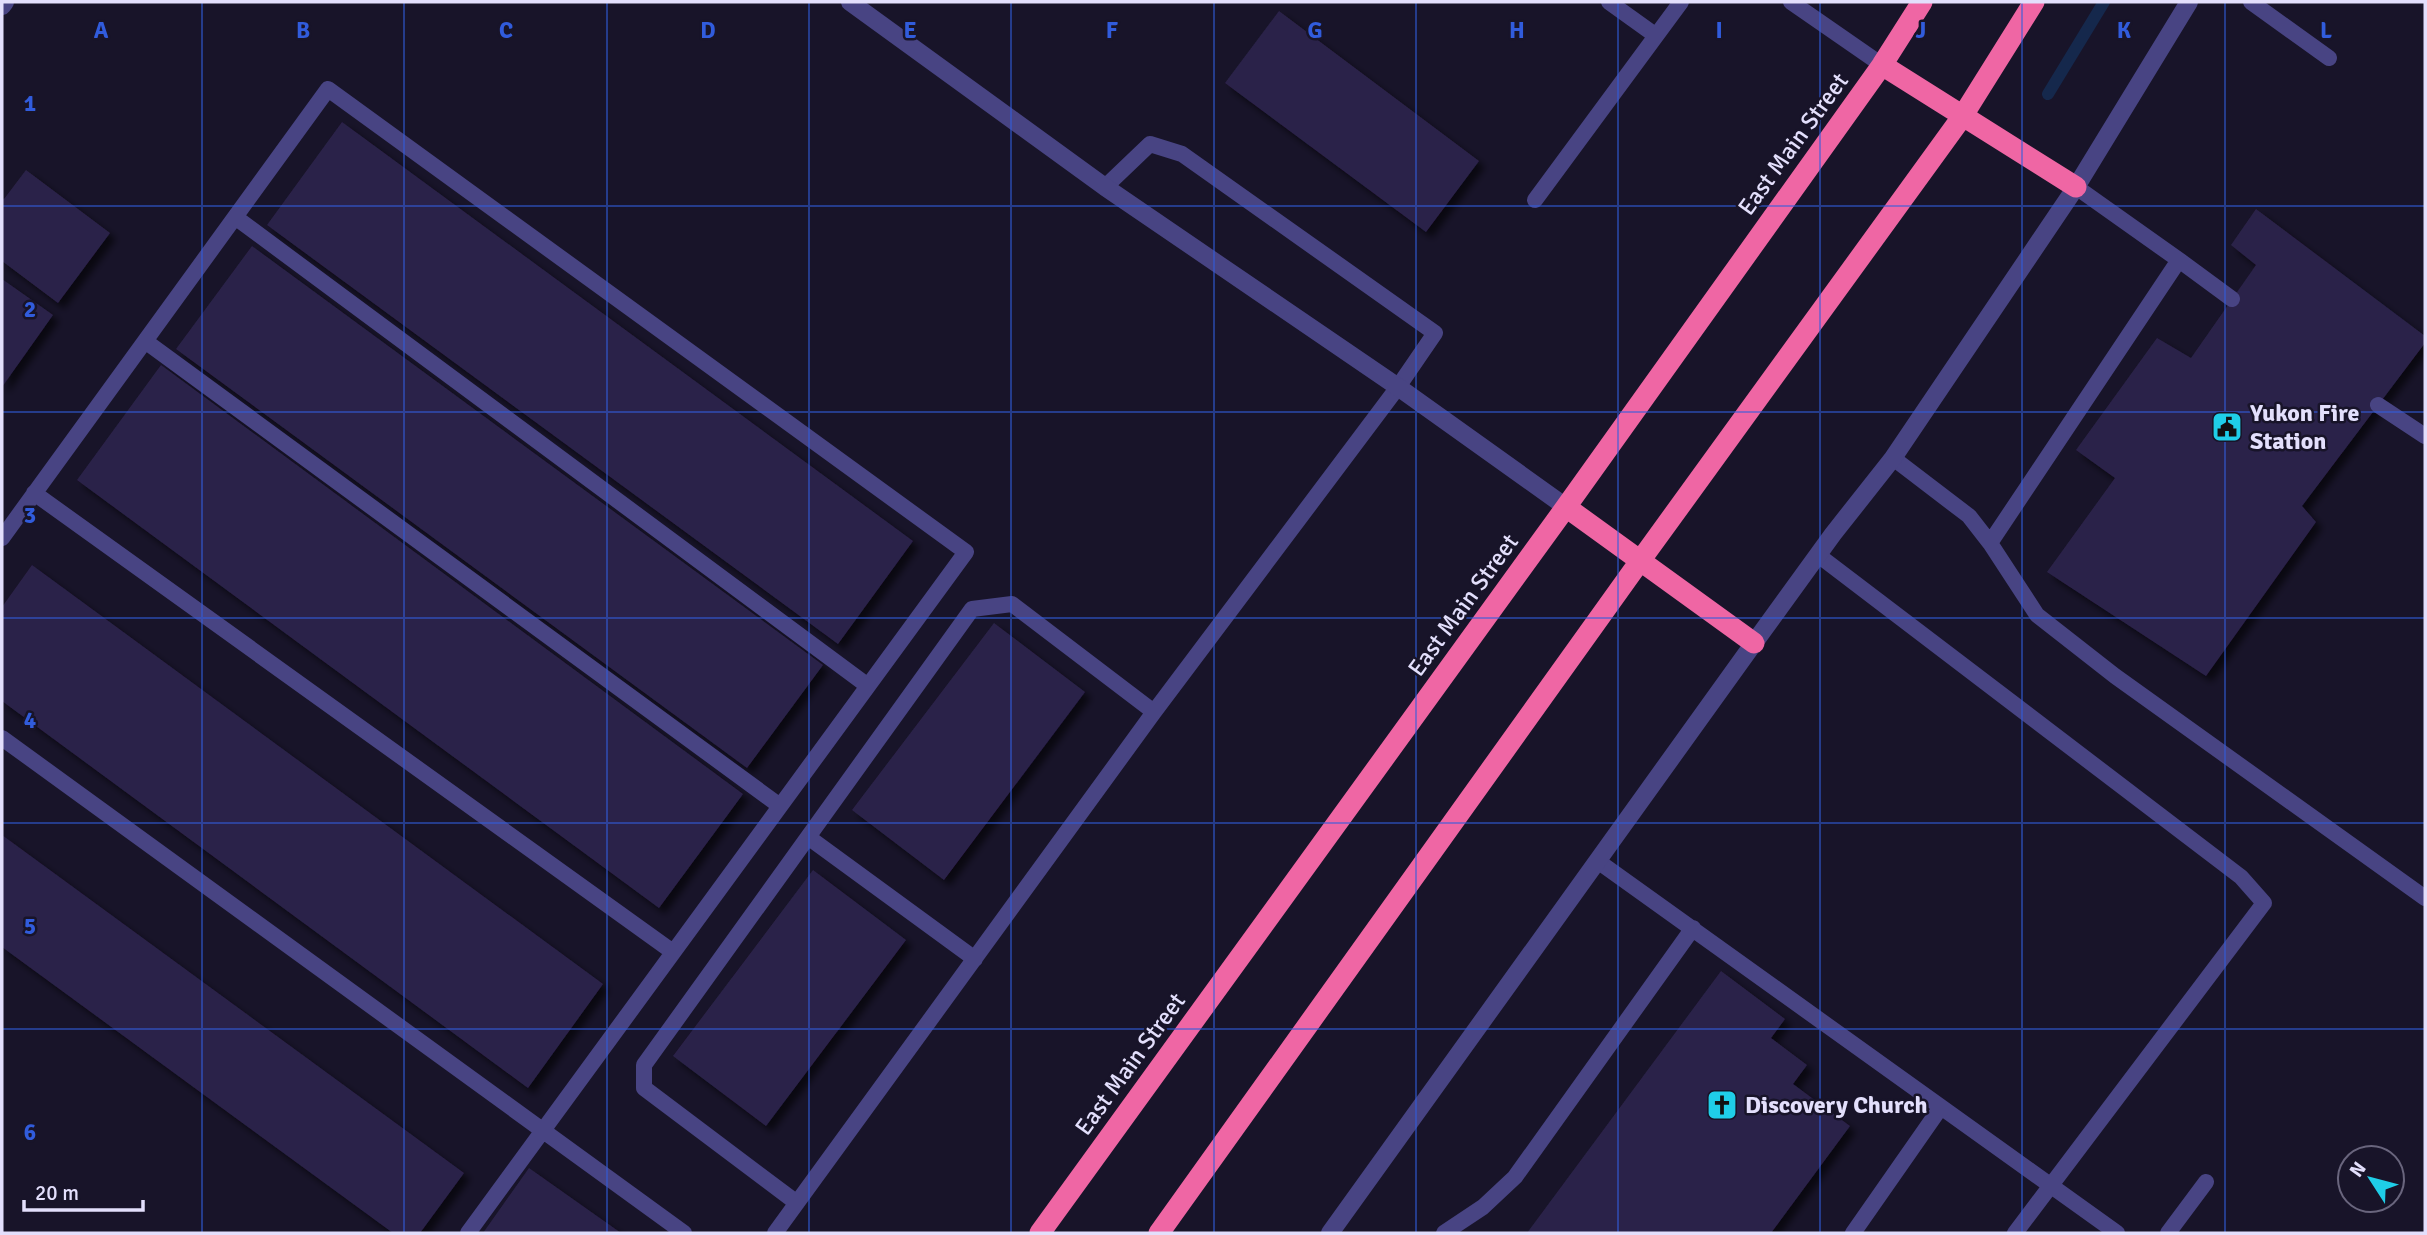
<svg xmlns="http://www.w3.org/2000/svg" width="2427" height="1235" font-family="Signika,sans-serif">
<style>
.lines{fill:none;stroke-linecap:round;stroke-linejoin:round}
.stream{stroke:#15284c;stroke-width:12}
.building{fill:#2b2248;filter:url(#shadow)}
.lane{stroke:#484483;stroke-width:16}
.street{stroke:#484483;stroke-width:18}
.highway{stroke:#ef66a4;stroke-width:21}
.grid{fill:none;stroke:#315cdc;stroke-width:2;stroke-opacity:0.55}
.labels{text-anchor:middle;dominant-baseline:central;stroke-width:5;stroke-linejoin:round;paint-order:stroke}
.street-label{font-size:24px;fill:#e3dffc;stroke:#181429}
.poi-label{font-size:24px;font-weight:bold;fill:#e3dffc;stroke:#181429;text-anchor:start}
.grid-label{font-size:23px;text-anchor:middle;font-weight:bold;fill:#315cdc;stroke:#181429;stroke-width:5;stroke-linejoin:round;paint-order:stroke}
</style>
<defs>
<filter id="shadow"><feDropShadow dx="6" dy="6" stdDeviation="3.5" flood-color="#0009"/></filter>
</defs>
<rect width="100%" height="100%" fill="#181429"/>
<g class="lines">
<path class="stream" d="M2048,94L2104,2"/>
</g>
<path class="building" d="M1279,11L1479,161L1426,232L1225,83Z
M342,122L913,541L838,644L267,225Z
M26,170L110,233L58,303L2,261V198L4,199Z
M2256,209L2425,336V343L2302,506L2316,522L2206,676L2047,572L2115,478L2076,450L2157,338L2191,358L2256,265L2231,245Z
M252,246L823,665L747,768L176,349Z
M2,279L53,315L2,387Z
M161,365L743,794L659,908L77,480Z
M32,565L603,984L528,1088L2,701V607Z
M994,623L1085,692L944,880L852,810Z
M2,835L464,1173L420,1233H393L2,947Z
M813,870L906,940L766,1126L673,1056Z
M1721,971L1785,1019L1771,1038L1807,1065L1793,1084L1850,1126L1771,1233H1527Z
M529,1168L621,1233H483Z"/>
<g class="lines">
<path class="lane" d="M1609,2L1655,35
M1791,2L1882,65
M2251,2L2329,58
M1535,200L1681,2
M235,217L868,686
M2179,260L2232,299
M145,341L780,806
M2378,405L2425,436
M1893,458L1969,516L1990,543L2037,615L2115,676L2425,898
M34,493L673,952
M2,538L328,89L966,552L468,1233
M1990,543L2179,260L2076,187
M1818,555L2241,877L2264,903L2015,1233
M2,738L684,1233
M808,837L975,959
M1599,862L2117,1233
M797,1203L644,1088V1065L972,609L1012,604L1154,712
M775,1233L1154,712L1398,387L1435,333L1182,154L1150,144L1105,187
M1444,1233L1483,1207L1515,1177L1693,928
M1853,1233L1941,1107
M2168,1233L2206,1182"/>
<path class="street" d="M850,2L1105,187L1398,387L1566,507
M2,6L5,2
M1330,1233L1754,643L1833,534L1893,458L2076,187L2189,2"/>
<path class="highway" d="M1882,65L2076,187
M1566,507L1754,643
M1040,1233L1566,507L1882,65L1922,2
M1159,1233L1640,561L1962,117L2034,2"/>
</g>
<path class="grid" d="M202,2V1233M404,2V1233M607,2V1233M809,2V1233M1011,2V1233M1214,2V1233M1416,2V1233M1618,2V1233M1820,2V1233M2022,2V1233M2225,2V1233M2,206H2425M2,412H2425M2,618H2425M2,823H2425M2,1029H2425"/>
<defs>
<g id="civic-square" transform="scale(1.575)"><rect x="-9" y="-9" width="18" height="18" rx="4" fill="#1fcee8" stroke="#181429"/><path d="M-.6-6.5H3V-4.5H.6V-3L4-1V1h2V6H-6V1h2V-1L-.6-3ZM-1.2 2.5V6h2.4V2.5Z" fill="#111"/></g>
<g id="church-square" transform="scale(1.575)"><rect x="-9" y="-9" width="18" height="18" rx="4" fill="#1fcee8" stroke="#181429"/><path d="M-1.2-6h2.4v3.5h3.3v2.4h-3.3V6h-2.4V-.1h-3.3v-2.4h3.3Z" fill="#111"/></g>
</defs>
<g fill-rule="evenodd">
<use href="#civic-square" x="2227" y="427"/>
<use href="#church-square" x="1722" y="1105"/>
</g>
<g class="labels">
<g class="street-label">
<text transform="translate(1793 144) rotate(-54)">East Main Street</text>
<text transform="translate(1463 605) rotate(-54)">East Main Street</text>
<text transform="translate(1130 1064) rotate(-54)">East Main Street</text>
</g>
<g class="poi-label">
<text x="2250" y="413">Yukon Fire<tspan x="2250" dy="28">Station</tspan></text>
<text x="1745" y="1105">Discovery Church</text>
</g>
</g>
<g class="grid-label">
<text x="101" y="38">A</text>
<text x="303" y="38">B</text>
<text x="506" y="38">C</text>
<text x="708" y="38">D</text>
<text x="910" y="38">E</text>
<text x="1112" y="38">F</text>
<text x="1315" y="38">G</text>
<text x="1517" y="38">H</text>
<text x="1719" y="38">I</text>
<text x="1921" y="38">J</text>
<text x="2124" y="38">K</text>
<text x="2326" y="38">L</text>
<text x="30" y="111">1</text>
<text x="30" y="317">2</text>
<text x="30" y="523">3</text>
<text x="30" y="728">4</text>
<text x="30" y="934">5</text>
<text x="30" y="1140">6</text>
</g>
<rect width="2427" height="1235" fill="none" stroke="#e3dffc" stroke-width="7"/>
<g transform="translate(2371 1179) rotate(306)"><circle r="33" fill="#181429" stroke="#69657d" stroke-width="2"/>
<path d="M0-5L12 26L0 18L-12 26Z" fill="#1fcee8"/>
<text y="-10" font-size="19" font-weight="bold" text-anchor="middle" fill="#e3dffc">N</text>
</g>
<path d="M24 1200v10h119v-10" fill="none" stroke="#e3dffc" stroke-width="3.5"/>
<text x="35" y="1200" font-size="21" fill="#e3dffc" stroke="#181429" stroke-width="5" paint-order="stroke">20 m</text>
</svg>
